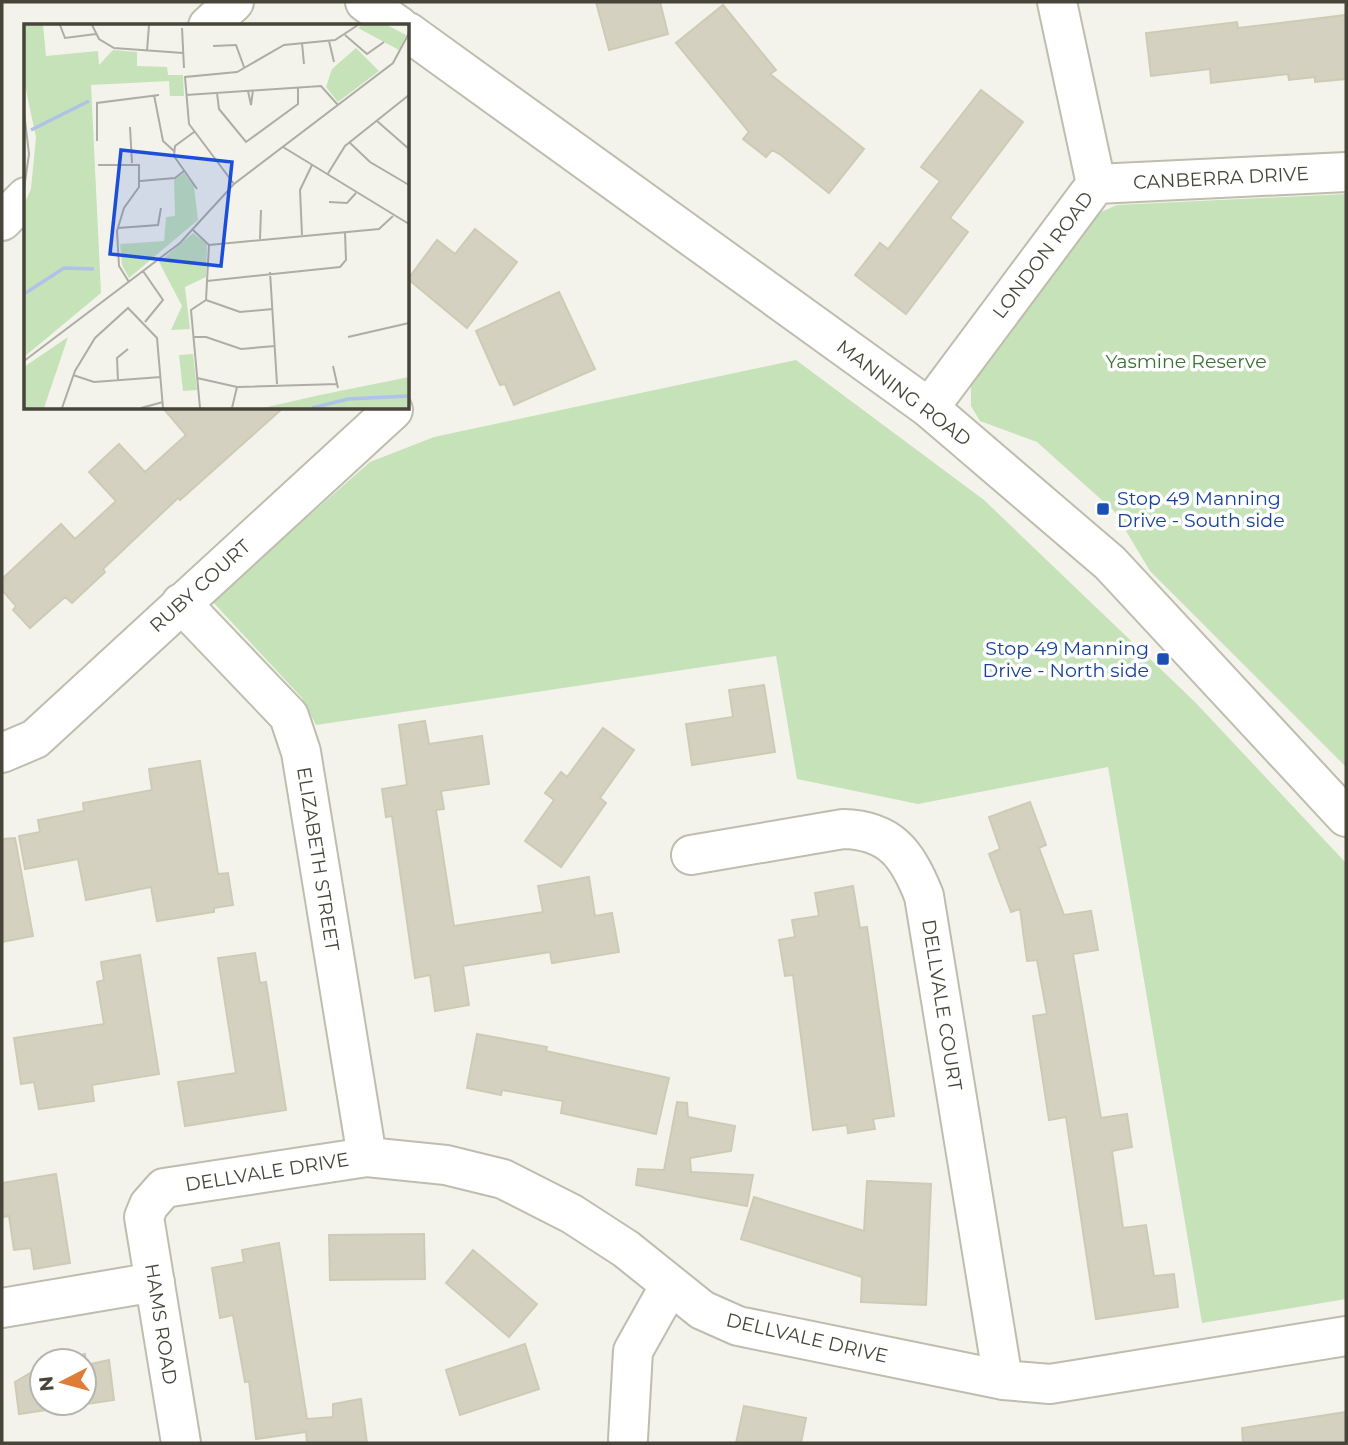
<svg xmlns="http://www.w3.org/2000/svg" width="1348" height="1445" font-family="Montserrat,sans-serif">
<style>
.green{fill:#c5e2b9}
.building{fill:#d4d1c1;stroke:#cecbb5;stroke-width:2}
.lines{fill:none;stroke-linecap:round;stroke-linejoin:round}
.minor-casing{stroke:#bebdae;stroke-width:42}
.tertiary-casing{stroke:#bebdae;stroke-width:42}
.minor{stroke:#fff;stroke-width:38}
.tertiary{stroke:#fff;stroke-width:38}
.transit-dot{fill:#1a4fb4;stroke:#fff;stroke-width:2.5}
.labels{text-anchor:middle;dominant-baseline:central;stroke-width:7;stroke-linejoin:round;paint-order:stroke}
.street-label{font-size:19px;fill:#474539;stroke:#fff}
.park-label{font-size:19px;fill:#3a7233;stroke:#fff}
.transit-label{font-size:19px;fill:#164399;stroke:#fff;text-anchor:start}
.inset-river{fill:none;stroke:#afc2e8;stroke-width:3.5}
.inset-road{fill:none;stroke:#aeada4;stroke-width:2}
.view{fill:#1d4ed8;fill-opacity:0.15;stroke:#1d4ed8;stroke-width:3.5}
.inset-edge{fill:none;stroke:#474539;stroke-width:3.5}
</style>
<rect width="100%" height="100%" fill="#f3f3eb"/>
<path class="green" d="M1346,194V767L1150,571L1114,511L1037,442L980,421L971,406V384L1085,219L1117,205Z
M796,360L984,500L1195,702L1346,863V1299L1202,1323L1108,767L918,804L797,779L776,656L316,725L302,698L212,601L370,462L434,437Z"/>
<path class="building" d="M596,2H660L668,34L609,50Z
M723,5L776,70L770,74L864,149L829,193L781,155L772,150L766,157L743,139L749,132L676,43Z
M1346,15V79L1315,82V77L1289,80L1288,74L1211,83L1210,69L1151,76L1146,33L1237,22L1238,28Z
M981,90L1023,122L950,218L968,232L906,314L855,275L880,243L888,249L940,181L921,167Z
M475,229L517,262L467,328L408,279L437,240L455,254Z
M559,292L595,369L514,405L505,384L500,385L476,331Z
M163,408H283L180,500L178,498L103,569L105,572L72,603L65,597L30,628L13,610L16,606L2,590V579L61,524L75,539L116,501L89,472L119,444L145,472L186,435Z
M764,685L775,752L692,765L686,724L733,717L729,690Z
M425,721L429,744L482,736L489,784L441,791L444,809L436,810L454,926L543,912L538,886L589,877L595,916L612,913L619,952L552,963L550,952L463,966L469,1005L435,1011L430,975L415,978L392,816L386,817L382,789L407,785L399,725Z
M603,728L634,750L600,798L606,803L561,867L525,841L554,800L545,793L561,772L567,777Z
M200,761L218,874L228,873L233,905L214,908V912L157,921L151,887L86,900L78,859L25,869L19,836L40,832L38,820L84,811L83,803L152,790L149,769Z
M1030,802L1046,845L1039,848L1064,915L1091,911L1098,950L1073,954L1101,1118L1127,1114L1132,1147L1112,1151L1123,1228L1146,1225L1154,1276L1174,1274L1178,1307L1096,1319L1066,1117L1049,1120L1033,1016L1047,1014L1037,960L1027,961L1020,909L1011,912L989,854L1000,849L989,817Z
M15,838L33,936L2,942V839Z
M853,886L860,928L867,927L894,1116L873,1119L875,1129L848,1133L847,1125L813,1130L793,975L785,976L779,940L795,937L792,920L819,916L815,893Z
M255,953L260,983L266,982L286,1110L185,1126L178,1082L236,1073L218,958Z
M140,955L159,1074L92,1085L94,1101L39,1109L34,1082L21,1084L14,1038L104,1024L97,982L104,980L101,962Z
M477,1034L547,1047L546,1051L669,1078L656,1134L561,1113L563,1101L502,1090L501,1095L467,1088Z
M677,1102L687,1103L688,1117L735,1126L731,1151L690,1158L691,1172L753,1175L747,1206L636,1185L638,1169L664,1170Z
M56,1174L70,1263L34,1269L31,1248L14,1250L9,1216L2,1217V1183Z
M867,1181L931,1184L926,1305L861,1302L862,1277L741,1239L754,1197L864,1231Z
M424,1234L425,1279L330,1280L329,1235Z
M279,1243L307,1419L333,1417V1404L361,1399L367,1443H307L306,1432L256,1439L249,1381L245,1382L233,1315L220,1318L212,1268L244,1262L242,1250Z
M473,1250L537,1304L509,1337L446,1283Z
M525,1344L539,1389L460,1415L446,1370Z
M85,1354L86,1365L109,1360L114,1400L19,1414L15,1382L42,1366V1403H84V1361H50Z
M744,1406L806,1418L801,1443H736Z
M1346,1412V1443H1243L1242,1428Z"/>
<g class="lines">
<g class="minor-casing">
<path id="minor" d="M208,26L234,2
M1096,184L1346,172
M2,221L26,197
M929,408L1096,184L1057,2
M181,603L289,716L301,752L367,1157
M2,753L35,739L393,410
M691,855L843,829C891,830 908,855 924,896L1003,1380
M2,1308L155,1282
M628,1439L633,1351L670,1285
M181,1443L144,1217L149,1205L164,1188L367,1157L446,1165L503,1179L572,1214L626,1249L702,1310L738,1326L1003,1380L1050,1384L1346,1336"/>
</g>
<g class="tertiary-casing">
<path id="tertiary" d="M365,2L399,26
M408,32L929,408L1110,563L1346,817"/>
</g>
<use href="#minor" class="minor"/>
<use href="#tertiary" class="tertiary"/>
</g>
<g class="transit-dot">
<rect x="1096" y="502" width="14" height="14" rx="3.5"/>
<rect x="1156" y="652" width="14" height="14" rx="3.5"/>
</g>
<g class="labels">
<g class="street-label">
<text transform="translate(1221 178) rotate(-3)">CANBERRA DRIVE</text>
<text transform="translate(1043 255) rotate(-53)">LONDON ROAD</text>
<text transform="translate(904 393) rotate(37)">MANNING ROAD</text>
<text transform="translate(200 586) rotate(-42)">RUBY COURT</text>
<text transform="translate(318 859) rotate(81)">ELIZABETH STREET</text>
<text transform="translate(942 1005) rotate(81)">DELLVALE COURT</text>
<text transform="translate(267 1172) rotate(-9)">DELLVALE DRIVE</text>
<text transform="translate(161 1324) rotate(81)">HAMS ROAD</text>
<text transform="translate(807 1338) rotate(13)">DELLVALE DRIVE</text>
</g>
<g class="park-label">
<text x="1186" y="361">Yasmine Reserve</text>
</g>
<g class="transit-label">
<text x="1117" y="498">Stop 49 Manning<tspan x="1117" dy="22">Drive - South side</tspan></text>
<text x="1149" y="648" text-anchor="end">Stop 49 Manning<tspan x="1149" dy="22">Drive - North side</tspan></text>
</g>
</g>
<g transform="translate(24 24)">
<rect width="385" height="385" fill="#f3f3eb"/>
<path d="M0,1H19L22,32L74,27L75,41L89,26L113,28V42L143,43L144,51H159L160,72H146L145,57L67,61L77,269L0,333V180L7,165L12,113L0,57ZM338,1H363L382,11L375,26L334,4ZM332,24L355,47L314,78L302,63L308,45ZM160,149L170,162L174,196L105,254L98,241L96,220L140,217L142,193L151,192L150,156ZM169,209L183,220L182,253L161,263L166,305L147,306L158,282L135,238ZM44,313L20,384H0V343ZM169,330L173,366L159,367L155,331ZM385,353V384H239L296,371Z" fill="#c5e2b9"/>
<path class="inset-river" d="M7,106L65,77M0,270L40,244L70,245M288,384L324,375L385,372"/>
<path class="inset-road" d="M36,1L41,14L72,10M68,1L75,15L90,24L159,29M158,4L160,44M321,11L343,30L360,18M305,17L310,38M278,19L280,40M189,22L212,21L220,43M123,27L125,1M224,67L227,81L229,66M193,69L195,85L222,118L274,80V63M130,71L139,117L150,127M162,71L297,62L314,81M0,88L5,130L0,165M353,97L385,125M106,103L108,139M170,108L151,122L150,132L173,165M73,117V79L135,71M325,118L346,138L385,161M259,123L385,200M74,141H115V163L100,184L93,207L95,242L105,258M303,151L321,122L385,71M116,157L151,154L160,147M210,160L165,100L161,53L213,48L260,21L311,16L334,1M305,178L323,179L332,169M94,204L134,201L137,184M169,206L185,221L355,205L369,192M278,211L276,166L288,141M236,215L237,186M119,247L139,276L121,298M246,248L253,360M183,257L316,243L322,236L321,208M182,276L216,288L249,285M182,276L185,221M169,313H182L217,325L251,322M324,313L385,299M0,337L156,219L210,160L369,39L385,9M309,342L314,364M49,351L70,358L137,353M173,354L213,363L313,360M94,357L93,334L104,325M38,384L51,347L71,314L104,284L133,314L139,384M117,384L139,378M176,384L167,286L182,276M208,384L213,363"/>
<path class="view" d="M97,126L208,138L197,242L86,230Z"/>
<rect width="385" height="385" class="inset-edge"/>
</g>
<rect width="1348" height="1445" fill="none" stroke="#474539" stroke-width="7"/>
<g transform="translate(63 1382) rotate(264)"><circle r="33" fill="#ffffff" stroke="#b5b5b0" stroke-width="2"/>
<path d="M0-5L12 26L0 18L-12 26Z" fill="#e07c35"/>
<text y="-10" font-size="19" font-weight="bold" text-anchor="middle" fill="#474539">N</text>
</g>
</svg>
